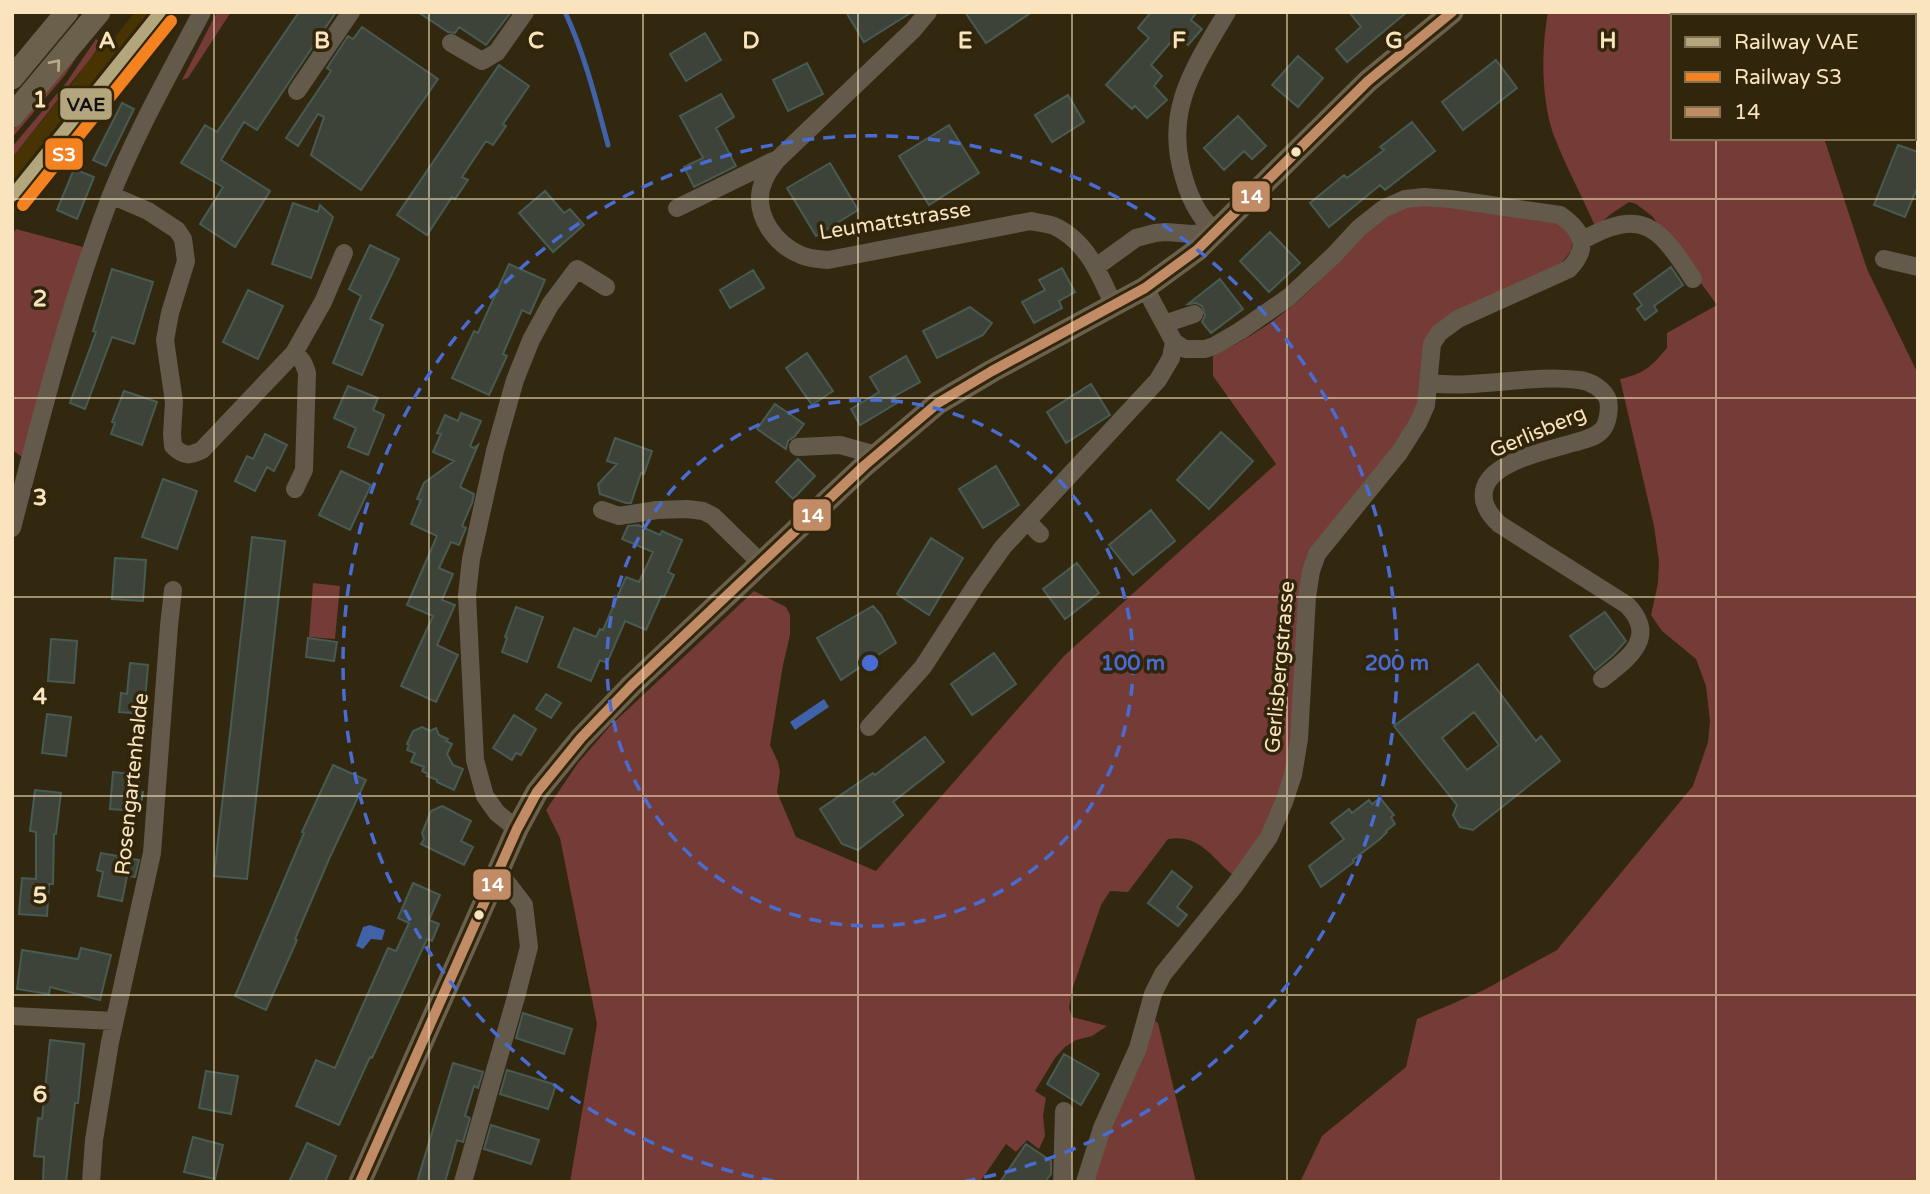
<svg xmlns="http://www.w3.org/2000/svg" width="1930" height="1194" font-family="'Varela Round',sans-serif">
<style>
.built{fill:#483403}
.green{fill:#753b36}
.water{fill:#4062a9}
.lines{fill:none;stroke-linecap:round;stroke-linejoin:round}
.stream{stroke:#4062a9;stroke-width:5}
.building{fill:#3e4339;stroke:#475b53;stroke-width:2;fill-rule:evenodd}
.minor{stroke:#635a4b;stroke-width:18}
.major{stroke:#6a604c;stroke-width:23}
.bus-1-casing{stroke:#31250b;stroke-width:16}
.bus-1{stroke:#c18c65;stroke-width:10}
.rail-1-casing{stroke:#31250b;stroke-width:18}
.rail-2-casing{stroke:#31250b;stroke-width:18}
.rail-1{stroke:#b3a57c;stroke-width:12}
.rail-2{stroke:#f48220;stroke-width:12}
.oneway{stroke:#b9a98b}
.grid{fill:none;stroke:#f9e4be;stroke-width:2;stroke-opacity:0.55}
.ring{fill:none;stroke:#496cd3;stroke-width:3.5;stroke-dasharray:12 9}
.bus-dot{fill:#f9e4be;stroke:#31250b;stroke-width:2.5}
.labels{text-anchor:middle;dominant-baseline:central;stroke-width:7;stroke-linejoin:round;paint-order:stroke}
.street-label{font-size:21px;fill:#f9e4be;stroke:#31250b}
.grid-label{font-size:23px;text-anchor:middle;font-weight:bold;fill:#f9e4be;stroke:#31250b;stroke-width:7;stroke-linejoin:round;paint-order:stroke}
.centre{fill:#496cd3;stroke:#31250b;stroke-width:3.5}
.ring-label{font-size:21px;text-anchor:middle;font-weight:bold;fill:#496cd3;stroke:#31250b;stroke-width:7;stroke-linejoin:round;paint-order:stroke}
.line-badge{stroke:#31250b;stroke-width:2.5}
.badge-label{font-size:19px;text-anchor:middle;font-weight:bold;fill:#fff}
.pale-badge-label{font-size:19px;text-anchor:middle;font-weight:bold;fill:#111}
</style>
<rect width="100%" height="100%" fill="#32270f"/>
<path class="built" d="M135,12H169L128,64L133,69L96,110L12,215V158L74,81L101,43L107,47Z"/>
<path class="green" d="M217,12H231L188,78L182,80Z
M1548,12H1782L1784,16H1673V138H1824L1867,269L1918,374V1182H1300L1322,1136L1406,1067L1417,1019L1484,990L1557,950L1693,786L1708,742L1710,721L1706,686L1696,659L1662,631L1651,615L1658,583L1659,561L1654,526L1620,379C1645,373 1650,368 1667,348V333L1717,305L1652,216L1636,204L1629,202L1611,214L1597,226H1595C1582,196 1566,167 1554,136C1541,100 1541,50 1548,12Z
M96,39L101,43L90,59L12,158V147L66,83Z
M85,44L65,75L12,138V131Z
M1418,205L1451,206L1561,222L1573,237L1571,251L1560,265L1445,320L1417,409L1388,454L1319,539L1289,759L1272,817L1233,875C1211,858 1201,834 1168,839L1128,892L1110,891L1101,905L1072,990L1069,1008L1072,1017L1107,1026L1092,1036L1076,1040L1065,1047L1055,1058L1035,1091L1046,1098L1043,1115L1045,1136L1039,1149L1027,1140L1016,1152L1006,1144L980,1182H570L597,1024L560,838L546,810L578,763L610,726L754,591L786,607L790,615V635L783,665L770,745L778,762L780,772L777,792L796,837L876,871L1064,656L1276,464L1213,376V355C1245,342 1283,316 1307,293C1342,260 1369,213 1418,205Z
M16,229L83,247L22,457L12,450V234Z
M313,583L340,586L335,639L309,637Z
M1151,1018L1158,1023L1196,1182H1091Z"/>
<path class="water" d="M824,699L829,707L795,730L790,722Z
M370,925L385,930L382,940L371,939L363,949L356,946L363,927Z"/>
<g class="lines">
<path class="stream" d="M565,12C585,55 596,100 608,145"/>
</g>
<path class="building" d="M299,12H336L257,130L244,122L221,160L270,191L235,247L200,224L223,187L181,163L205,125L217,132Z
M418,12H511L486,45L459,27L455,33L448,32Z
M846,12H912L864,42Z
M965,12H1032L986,43Z
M1151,12H1197L1191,20L1202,29L1188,45L1177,35L1151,65L1162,76L1154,86L1167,100L1147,118L1135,106L1132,109L1106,85L1149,38L1138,28Z
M1349,12H1407L1347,62L1336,49L1361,27Z
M362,27L438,79L361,190L311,155L324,117L318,114L298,146L286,138L331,71L327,68L348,36L353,39Z
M705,33L721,60L686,81L670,54Z
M1298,56L1323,78L1298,107L1272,85Z
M1496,60L1517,88L1463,130L1442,102Z
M807,63L823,94L788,111L773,80Z
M499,65L529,86L503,124L506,126L493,145L486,141L462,177L468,180L455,199L452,197L427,235L397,215Z
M721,94L734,117L716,128L736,166L694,187L684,167L703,158L680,116Z
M1068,95L1084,122L1052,142L1035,115Z
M122,103L134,109L106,166L93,160Z
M1238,116L1266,146L1252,159L1244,151L1224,170L1204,148Z
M1412,122L1435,151L1385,190L1380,185L1329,227L1310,203L1344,175L1347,178L1384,150L1380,147Z
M949,125L979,173L929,205L899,156Z
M1898,145L1918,152V186L1905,217L1874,205Z
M830,163L858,210L816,236L787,188Z
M74,169L94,177L77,219L57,210Z
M545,191L564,213L570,209L584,225L553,252L519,213Z
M293,203L318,212L320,205L333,217L311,278L272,264Z
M1270,232L1300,263L1269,292L1240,261Z
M370,245L399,259L370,319L383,325L362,375L333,363L361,296L349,289Z
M509,264L545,280L530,314L522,310L503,354L507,356L489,395L452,378L474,331L478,333Z
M1671,267L1683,285L1654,306L1657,311L1645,320L1637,309L1642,305L1634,294Z
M1062,268L1075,292L1059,301L1062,308L1034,323L1022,302L1045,290L1039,280Z
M112,269L153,282L134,344L112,337L85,409L70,403L96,332L93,331Z
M753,270L764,288L730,308L720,290Z
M1220,279L1243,309L1211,333L1202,322L1205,316L1202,306L1196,303L1188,304Z
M248,290L283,306L258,359L223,342Z
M970,307L992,323L983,335L937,358L923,331Z
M807,353L833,391L812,405L786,368Z
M906,356L920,382L893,397L897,403L860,425L851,409L879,392L870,377Z
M1091,384L1110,415L1066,443L1047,412Z
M348,386L378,398L373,410L384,415L368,455L348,447L356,428L334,418Z
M124,391L157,402L142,445L111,434L115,423L112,422Z
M775,404L804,424L795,436L788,441L786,449L757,429Z
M461,413L481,421L470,446L474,448L478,445L460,487L474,494L472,503L462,526L466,528L459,545L451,542L439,568L453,574L442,600L455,605L437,645L458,655L436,702L401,686L433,616L407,605L437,536L411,524L421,500L417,499L424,483L454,461L433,452L441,434L437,433L445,415L458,421Z
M1221,432L1253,461L1209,509L1177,480Z
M265,434L287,445L274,471L267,467L255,491L235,481L247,456L253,459Z
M615,438L652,451L644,474L641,473L631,503H626L600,494L598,484L617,464L607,461Z
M798,459L815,476L793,499L776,482Z
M996,466L1019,505L983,528L959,489Z
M341,471L371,485L350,530L319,515Z
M163,479L197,491L177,549L142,537Z
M1151,510L1175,541L1133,575L1109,545Z
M638,525L660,535L662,531L682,540L668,572L674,575L664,597L661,596L646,630L625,621L607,663L600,660L591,681L558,667L574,628L596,637L600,629L603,630L626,577L639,582L653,552L622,539L628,526Z
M252,537L285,541L247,879L214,876Z
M931,538L963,558L929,615L897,594Z
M115,558L146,560L143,601L112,599Z
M1077,563L1099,593L1065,619L1043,589Z
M873,606L881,615L896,643L841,680L817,638Z
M516,607L543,617L527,662L502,652L507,638L505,637Z
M1605,612L1626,641L1613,655L1595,670L1570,636Z
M308,638L337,642L334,661L306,657Z
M51,639L77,641L74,683L48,681Z
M994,653L1016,684L972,715L951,684Z
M130,663L148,665L144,714L119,712L121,693L127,694Z
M1478,664L1536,741L1541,736L1560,761L1473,830L1460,827L1453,815L1457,805L1394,726ZM1474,712L1499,745L1467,770L1442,738Z
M546,694L561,703L551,718L536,709Z
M47,714L71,717L66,756L42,753Z
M514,715L536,729L521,755L516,753L512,760L493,748Z
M422,727L430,731L436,728L439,735L448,739L446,741L452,744L447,754L453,765L463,769L454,790L437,782V780L427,776L428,774L422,771L424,767L411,762L415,753L407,750L409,745L407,744L413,731Z
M925,737L944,762L893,802L903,815L858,850L842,844L820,809L873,773L875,775Z
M333,765L366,780L329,859L295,939L297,940L266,1010L235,996L304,833L302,832Z
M113,772L140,775L138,791L143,792L141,805H136V811L110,809Z
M35,790L61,793L56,834H54L53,884H49L47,916L19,914L22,878L36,879V832L30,831Z
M1380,798L1394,815L1391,817L1395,824L1386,831L1387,832L1380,839L1353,860L1354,862L1321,887L1309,866L1344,839L1331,823L1349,809L1352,813L1369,800L1372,804Z
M442,806L471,821L461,841L473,847L464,865L421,844L424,839L422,833L431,811Z
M101,853L139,860L135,877L127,876L122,901L98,896L103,872L97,870Z
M1172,871L1192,887L1177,907L1187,915L1178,926L1148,903Z
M413,883L440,895L429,920L439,924L432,941L427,939L372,1058L370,1057L339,1125L296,1106L316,1060L335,1068L388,948L396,951L409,923L398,918Z
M81,948L111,955L100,1000L50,987L49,994L17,989L22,950L78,959Z
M523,1013L572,1029L564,1054L516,1038Z
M50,1040L84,1044L78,1103H75L66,1182H43L44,1157L34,1156L38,1118L42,1119Z
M1064,1054L1099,1074L1081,1105L1047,1084Z
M453,1063L483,1072L478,1088L474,1086L465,1116L470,1118L463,1142L457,1140L445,1182H417Z
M507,1070L556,1085L548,1109L500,1094Z
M206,1071L238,1076L231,1114L199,1108Z
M491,1125L539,1140L531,1164L484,1149Z
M193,1137L223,1145L215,1179L184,1172Z
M307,1143L336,1156L325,1182H289Z
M1026,1144L1051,1161V1174L1045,1182H1000Z"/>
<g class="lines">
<path class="minor" d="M928,12L913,30L777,160C770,169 764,177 761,189C755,217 776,245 801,255C809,259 820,259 828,260L1031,221C1038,223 1047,223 1054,226C1087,241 1100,275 1114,306
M451,43L482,61L497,52L525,12
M297,91L351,12
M111,195L148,211L177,230L183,239L186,261L170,313L165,340L174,402L172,434L173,446C184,457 190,456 202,450L294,353C302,359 304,363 307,373L304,470L295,489
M677,208L773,161
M1217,232C1199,219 1190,199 1184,178C1163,111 1194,68 1227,12
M1581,241C1643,206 1659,227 1693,279
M1884,259L1918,267
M1096,267L1136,238L1155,233L1166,232L1192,234L1217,232
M1165,325L1173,321L1194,314
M294,353L323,302L344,253
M1430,383C1479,389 1529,374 1579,380C1590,381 1604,389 1608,400C1610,408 1608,424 1602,430C1595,438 1583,440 1573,443C1549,450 1494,461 1485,487C1480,502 1489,514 1499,524L1627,605C1659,638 1627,659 1602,679
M798,447L840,445L876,455
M602,510L619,516L657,510L687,509L703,511L713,516L762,564
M1027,521L1040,534
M12,528C41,417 69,305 110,198C135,134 170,73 202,12
M869,727L923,667L976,585L1003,547L1158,380L1171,358L1174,342L1145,288
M517,829L497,813L485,796L475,760L467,595L471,559L495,451L515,380L531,340L550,305L577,269L606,287
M12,1016L114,1021
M91,1182L94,1140L110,1042L152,853L169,626L173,590
M463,1182L516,997L529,947L524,905L498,871
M1062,1182L1064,1111
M1085,1182L1102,1128L1138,1048L1153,994L1163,974L1235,885L1269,837L1284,802L1293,775L1299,739L1307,597L1311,571L1317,554L1399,453L1418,423L1426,405L1432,344L1439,333L1458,319L1569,269C1590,247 1583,231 1560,215L1450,199L1424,197L1405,199L1383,209L1359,228L1333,256L1289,297L1240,331L1214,346L1205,349H1185L1174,342"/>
<path class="major" d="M12,78L67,12
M12,116L99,12
M360,1182L517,829L537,792L581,738L632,685L865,465L938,403L992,371L1145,288L1197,250L1368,81L1452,12"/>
<g class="bus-1-casing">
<path id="bus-1" d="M360,1182L517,829L537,792L581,738L632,685L865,465L938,403L992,371L1145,288L1197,250L1368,81L1452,12"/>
</g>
<use href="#bus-1" class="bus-1"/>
<g class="rail-1-casing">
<path id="rail-1" d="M12,196L160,12"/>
</g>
<g class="rail-2-casing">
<path id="rail-2" d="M23,205L171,21"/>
</g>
<use href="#rail-1" class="rail-1"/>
<use href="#rail-2" class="rail-2"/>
</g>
<defs><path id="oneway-chevron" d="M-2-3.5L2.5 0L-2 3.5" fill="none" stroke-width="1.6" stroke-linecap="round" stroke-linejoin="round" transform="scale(1.75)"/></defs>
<use class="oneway" href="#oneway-chevron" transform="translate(56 64) rotate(-50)"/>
<path class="grid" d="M214,12V1182M429,12V1182M643,12V1182M858,12V1182M1072,12V1182M1287,12V1182M1501,12V1182M1716,12V16M1716,138V1182M12,199H1918M12,398H1918M12,597H1918M12,796H1918M12,995H1918"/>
<g class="ring">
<circle cx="870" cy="663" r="263"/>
<path d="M774 1181A527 527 0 1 1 966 1181"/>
</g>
<g class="bus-dot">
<circle cx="1296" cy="152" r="6"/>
<circle cx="479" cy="915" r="6"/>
</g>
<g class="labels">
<g class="street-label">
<text transform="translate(895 221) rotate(-9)">Leumattstrasse</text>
<text transform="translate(1538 432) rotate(-23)">Gerlisberg</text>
<text transform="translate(1280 667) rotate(-85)">Gerlisbergstrasse</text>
<text transform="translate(132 784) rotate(-84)">Rosengartenhalde</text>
</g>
</g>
<g class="grid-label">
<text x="107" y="48">A</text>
<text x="322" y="48">B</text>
<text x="536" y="48">C</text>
<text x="751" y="48">D</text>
<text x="965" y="48">E</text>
<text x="1179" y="48">F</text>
<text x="1394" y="48">G</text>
<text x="1608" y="48">H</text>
<text x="40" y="107">1</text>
<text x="40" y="306">2</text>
<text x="40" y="505">3</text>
<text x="40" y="704">4</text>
<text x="40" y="903">5</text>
<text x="40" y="1102">6</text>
</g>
<circle cx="870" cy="663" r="10" class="centre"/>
<g class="ring-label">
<text x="1133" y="670">100 m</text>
<text x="1397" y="670">200 m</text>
</g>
<g class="line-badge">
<rect x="59" y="87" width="54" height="34" rx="7" fill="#b3a57c"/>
<rect x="44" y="137" width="40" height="34" rx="7" fill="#f48220"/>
<rect x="1231" y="180" width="40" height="33" rx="7" fill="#c18c65"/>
<rect x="792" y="498" width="40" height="34" rx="7" fill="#c18c65"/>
<rect x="472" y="868" width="40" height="33" rx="7" fill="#c18c65"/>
</g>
<g class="badge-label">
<text x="64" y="161">S3</text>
<text x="1251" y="203">14</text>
<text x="812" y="522">14</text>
<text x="492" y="891">14</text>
</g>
<g class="pale-badge-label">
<text x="86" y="111">VAE</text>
</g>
<rect width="1930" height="1194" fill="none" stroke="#f9e4be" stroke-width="28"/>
<rect x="1671" y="14" width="245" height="126" fill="#31250b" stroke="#817153" stroke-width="2"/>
<rect x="1685" y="37" width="35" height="10" fill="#b3a57c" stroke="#817153" stroke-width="2"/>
<text x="1734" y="49" font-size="21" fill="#f9e4be">Railway VAE</text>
<rect x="1685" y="72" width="35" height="10" fill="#f48220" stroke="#817153" stroke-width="2"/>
<text x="1734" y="84" font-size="21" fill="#f9e4be">Railway S3</text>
<rect x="1685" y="107" width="35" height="10" fill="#c18c65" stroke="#817153" stroke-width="2"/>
<text x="1734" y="119" font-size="21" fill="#f9e4be">14</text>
</svg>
